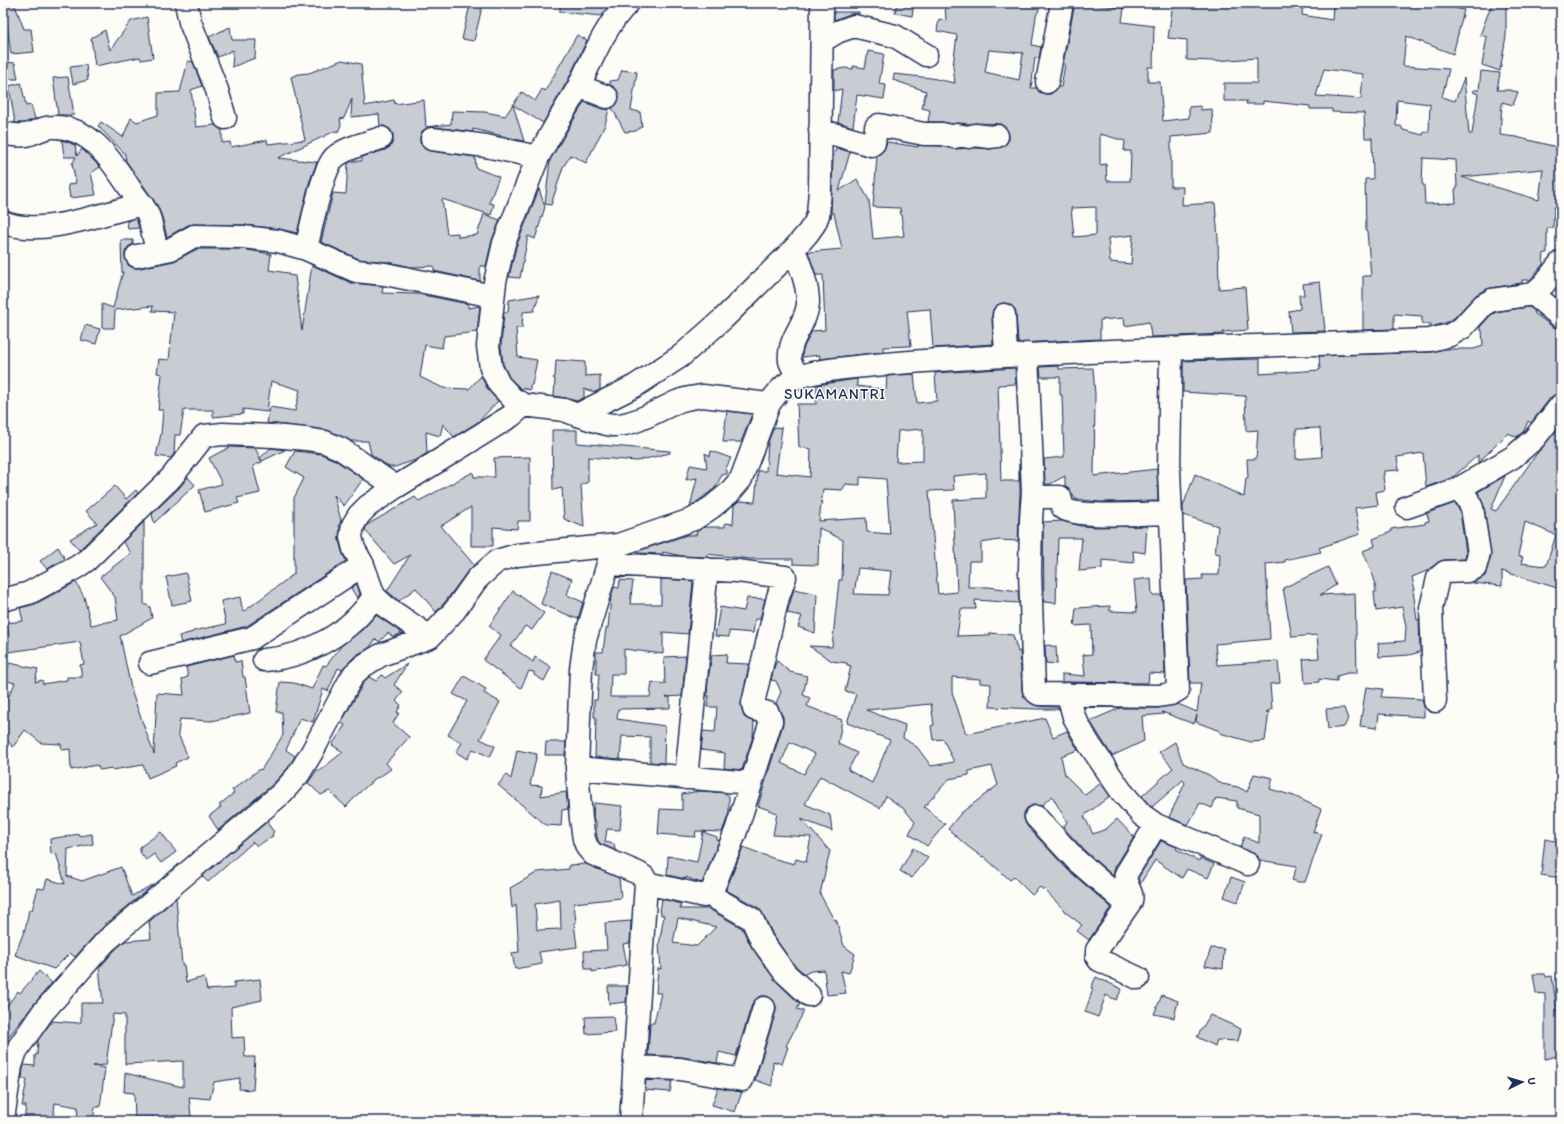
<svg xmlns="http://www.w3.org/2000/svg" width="1564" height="1124" font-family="Itim,sans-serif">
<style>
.building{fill:#c9ccd3;stroke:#1b2f5e;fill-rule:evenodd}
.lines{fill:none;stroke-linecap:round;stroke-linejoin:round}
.minor-casing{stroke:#1b2f5e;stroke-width:25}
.minor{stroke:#fdfcf7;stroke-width:22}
.labels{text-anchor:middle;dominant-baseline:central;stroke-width:3;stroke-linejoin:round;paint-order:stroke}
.quarter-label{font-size:15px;letter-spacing:1px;fill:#1b2f5e;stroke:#fdfcf7}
</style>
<rect width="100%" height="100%" fill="#fdfcf7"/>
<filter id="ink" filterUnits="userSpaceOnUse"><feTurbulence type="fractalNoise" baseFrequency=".025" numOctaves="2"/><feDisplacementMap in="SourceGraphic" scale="8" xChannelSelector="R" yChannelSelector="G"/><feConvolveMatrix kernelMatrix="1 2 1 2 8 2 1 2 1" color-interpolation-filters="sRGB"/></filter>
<g filter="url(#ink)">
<path class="building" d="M4,3H14L24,29H31L34,52L11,54Z
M560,3H611L602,16L560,12Z
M897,3H914L912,16L895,13Z
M945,3H1042L1036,16L1032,45L1041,47L1039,58H1035L1031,88H1037L1039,92L1045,94H1051L1058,87H1061L1065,64H1063L1075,3H1099L1098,5L1124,8L1122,22L1154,26L1153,67H1148V82H1160L1163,121L1189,118V107L1201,106V110L1212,109L1213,133L1171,137V187H1183L1182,205L1215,203L1218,238L1219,289L1245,287L1248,330L1223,332V334L1151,337L1149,322L1125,326L1124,318L1100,320V339L1018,343L1016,314L1015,309L1009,304L1003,303L997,305L993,310L992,316L993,344L933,348L930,309L907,311L911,346L883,347V352L819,359L820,355L802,357L803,349L812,331L825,330L823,275H816L808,252L842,249L834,213H832L831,218V215L833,158L836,148L850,152L839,191L857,179L869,200L873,239L904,236L900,208L873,207L877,156L884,150L887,142L918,147V145L941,146L953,149L976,148L990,149L1004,146L1009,140V135L1007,129L1001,124L976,123L968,124L959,123L952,124L942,122H928L930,110L922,108L926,91L893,80L894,74L931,78L955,83L953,66L957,35L937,31L939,19L946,21ZM989,50L1023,53L1019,80L985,72ZM1100,134L1125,141L1124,151H1131L1130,181H1107L1106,164L1100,165ZM1096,207V235L1074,237L1071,208ZM1133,235L1131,264L1110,262L1108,238Z
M1173,3H1303L1302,15L1332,20L1333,3H1430L1464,10L1453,54L1406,36L1403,66L1449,69L1442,97L1455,101L1464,78L1469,134H1472L1478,94L1473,92V90H1479L1481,71L1500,73L1497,90H1509L1518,92L1513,105L1502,102L1500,135L1516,137L1561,148V210L1554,207L1553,228H1547V253H1544L1543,264L1530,280H1522V283L1490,288L1477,294L1454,318L1445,323L1431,327V324H1422V316L1394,314V329L1363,330V276H1371L1367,231H1366L1365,179H1373L1372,138H1365L1364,113L1332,112V109H1310V106L1263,101V104H1246L1247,101H1224V83H1257V58L1214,61L1187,60V40L1168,38ZM1324,69L1363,74L1361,99L1316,96ZM1397,100L1430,104L1429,132H1424L1423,135L1403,130L1401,126H1396ZM1423,158L1456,160L1457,188L1455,189L1456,203L1425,204L1424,185L1422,184ZM1543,169L1539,200L1462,177Z
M1492,3H1506V36L1500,71L1482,65L1487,37L1480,35Z
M470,5L482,7L474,41L462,39Z
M834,12H859V14H850L834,20Z
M147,17L153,58L141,60L140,57L95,66L91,38L105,30L110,50L131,21Z
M230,27L232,40H256L255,58L232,67L233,50L218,57L209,37Z
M577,35L587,40L568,80L543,123L513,105L524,141L473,129V132L434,127L427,128L422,131L420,137V143L425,149L430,151L475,157L476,168L499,177L489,203L494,204L491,215L442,199L447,234L458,233V237L477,235L484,214L500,220L492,240L486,266H480V281L434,271V266L412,267L388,262L359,259L321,242L333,193L346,194L348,163L353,161H362V157L385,150L390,147L393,141V134L390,129L384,126H380L379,114L351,117L352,99L344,118L340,119L341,125L338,132L335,131L278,158L317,162L309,183L297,233L280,229L244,225L194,224L188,225L167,237L162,217L157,205L126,161L125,154L98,126L101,122L123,137L131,118L137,122L158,115V93L180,92L188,61L193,62L202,86L191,90L196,127L215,125L222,130V143L230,142L231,147L267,140L268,144L305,140L291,77L299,74L309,73L342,60L361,64L365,106L394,100L395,104L424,100L426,127L451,124L452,111L485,112L505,116L522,92L535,101L542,89L545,91Z
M868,51L884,54L879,84L886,85L884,99L857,95L853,127L838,122L842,89L834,91V70L845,68L853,69V66L865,68Z
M3,62L15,63L18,79H3Z
M86,65L88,80L73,84L70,67Z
M622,70L637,72L631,110L640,112L642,126L636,131L625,132L612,108L618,102L619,96L616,89L610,85V81L618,80Z
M68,77L74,115H58L53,78Z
M21,83L26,106L31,105L35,119L24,123H15L9,86Z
M584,102L602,109H609L605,125L586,163L571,155L563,167L551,205L545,204L550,160Z
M62,140L75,145L77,156L82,149L100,167L91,173L96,195L70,198L68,185L76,183L72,164L76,157H64Z
M539,189L545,207L535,239L528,236L520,278L509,277L516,247Z
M136,218L139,228L128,229L127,221Z
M121,240H133V244L128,247L125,252V258L128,265L133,268H140L174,261L197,249H242L271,254L269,270L288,273V275L295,276L302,331L312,265L351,283L383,286L382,293L418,294L468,304V308L480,306L477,332L444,336L442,348L425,345L420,377L443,388L469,389L481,376L488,390L498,401L478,422L454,437L443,424L440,436L426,432L427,453L418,459L395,467H389L371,454L368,441H351L327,430L267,423L270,407L295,411L300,390L271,381L267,412L243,409V414L213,417V410H184L180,435H175L174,454L171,458L156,456L161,434L163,410H158L162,374L157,373L159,359L169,360L174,312L152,311L153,306L115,310L114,328H102V304L113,308L123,272L122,273Z
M1320,282L1325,331L1291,332L1289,311L1300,309L1299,295H1304L1303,284Z
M539,295L534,311L523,312L522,328H516L518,357L537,360L532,385H530V390L522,388V390L509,377L503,364L501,346L504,312H508L509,300Z
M1529,307L1535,311L1534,313L1553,327L1561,329V393L1556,394L1551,397L1531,423L1528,421L1524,431L1517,437L1508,433L1478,463V455L1452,478L1426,487L1423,453L1397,457L1399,470L1384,471V475L1383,476L1385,490L1376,492L1378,505L1355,508L1360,534L1319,548L1321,552L1285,560V562L1266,564L1270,639L1215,644L1217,665L1278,661L1280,683L1270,684L1272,709L1266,712H1269L1265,741L1251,742L1220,733V731L1196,722L1197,715L1194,724L1162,712L1164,714L1142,716L1144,741L1112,756L1090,721L1120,708H1158L1178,704L1197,712L1201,683H1190L1186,580L1203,579L1202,575H1219L1220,554L1215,553L1218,526L1183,515V506L1195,474L1244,497L1246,478H1248L1247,459H1256L1258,430L1246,431L1245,396L1183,392V361L1260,359V374L1320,370L1319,356L1430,352L1445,349H1474L1483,346L1482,330H1480V327L1491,315L1496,312ZM1320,428L1322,457L1296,459V429Z
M85,325L100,329L96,344L81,340Z
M556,360L585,362V376L600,375V390L595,392L584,389V398L576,401L566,398L554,396L555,379L553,378L555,377Z
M1059,366V369L1093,368L1095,395L1094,476L1157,469L1158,501L1099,502L1075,499L1068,487L1065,486V476L1050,484H1045L1044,459L1064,457L1062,395H1060V377H1041L1040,367Z
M1015,368L1016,384L998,385L1001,481H1019V464L1020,491L1018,541L999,540L981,543V561H969L968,587H989L1018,591L1019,603L975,600L976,609H961L957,636L990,635V633L1013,635L1018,652L1020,651L1022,690L1025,698L1032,704L1038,706L1058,707L1059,709H1037L990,707L991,684L980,683V679L952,677V692L966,734L1045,718L1053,737L1067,731L1078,750L1061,756L1065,775L1085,795L1101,783L1110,796L1084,816L1093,834L1106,829L1117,819L1134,837L1115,867L1113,876L1086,852L1063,827L1067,822L1052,796L1041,806L1033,805L1027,808L1024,813V819L1027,826L1068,870L1111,907L1089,940L1077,931L1082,925L1064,911V910L1044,889L1043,890L1040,887L1032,895L1014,877L1010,880L983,856L982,857L966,845L948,829L961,813L998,785L992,766L969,771V775L949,779L924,807L945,824L927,846L909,834L915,822L904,809L886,796L880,808L820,776L805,804L830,815L832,831L801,819L830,851L820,894L834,920L836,919L844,946L855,954L849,973L841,971L846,993L827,995L824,970L811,971L805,974L794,965L773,935L763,914L759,908L726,890L743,847L772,858L794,864L796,859L806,862L811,837L773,835L777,813L758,806L783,724V717L776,703L781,692L776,681L771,680L775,665L777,661L790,672L807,676L803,695L810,698L807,706L842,720L838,744L857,753L848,770L872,783L890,740L847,723L856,694L845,691L851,666L847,665V663L832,661L809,646L832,647L839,580H842L843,540L819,528L818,565L793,564V559H750L707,554L706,557L682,556L663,552V554L638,553V551L687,535H696L697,531L704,527H725V523L733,524L734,505L739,501L755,502L758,471H766L768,442L774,427L782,428L776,473L810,477L811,449L799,447L797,404H816L817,385L857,379V386L886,390L887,376L914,374L917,403L937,401L935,373ZM923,429V461L896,462L898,431ZM986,473V498L953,500L957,592L938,594L929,491L954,490L953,476ZM860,477L886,479L890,534L867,532L866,518L819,521L823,489L842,490L846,484L860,485ZM858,568L891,571L888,595L854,594ZM931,704L934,725L931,726L933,740L943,739L954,762L931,766L917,747L903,738L905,725L866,710ZM790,742L815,754L804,774L781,763Z
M727,411L752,414L741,442H723Z
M1561,425V579H1559L1557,588L1502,571V586L1473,583L1485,576L1491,556L1484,506L1478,492L1505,476L1491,509L1496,511L1538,452ZM1525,522L1556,535L1546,566L1521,563L1523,557L1518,556Z
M552,430H577V443L670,451V453L637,461L588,457V482L581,485L584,527L564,519L562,488L553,490Z
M230,447L255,448L262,462L253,466L260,493L237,498L239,503L205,512L199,490L222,484L209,458Z
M271,448L285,450L262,461L260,458Z
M295,451L321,454L335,460L363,479L344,506L334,495L341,520L339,526H340L339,540L342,552L346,561L247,626L181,643L179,636L193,632V631L226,624L221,601L240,597L243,612L294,574V498L304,478L286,467Z
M711,451L731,458L725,470H727V474L722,475L715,488L690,507L697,478L686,480L690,465L707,468L705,453L710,456Z
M530,457V521H518L517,529L493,527V546H471V507L441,526L474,565L467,572L445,602L436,612L416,588L399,601L387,591L410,555L394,564L365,530L367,525L415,497L419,501L473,472L474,477H495L494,458Z
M188,477L195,485L154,523L152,514L180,487Z
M115,486L126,499L136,490L138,493L79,550L70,539L97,523L86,511Z
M1455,503L1460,512L1466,552L1465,559L1444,560L1437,563L1429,570L1412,577L1415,590H1413L1417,620L1419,619L1420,652L1409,655L1379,657L1378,643L1405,641L1406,627L1402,607L1376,611L1374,592H1376L1374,578L1363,551L1375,546L1373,539L1391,532V529L1425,524V522L1429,521L1427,513Z
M1062,521L1081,526L1097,527L1147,526L1145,553L1133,551L1134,563L1102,560V569L1079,571L1082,538H1058L1056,603L1044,602L1043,522Z
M144,522V604L150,607L152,618L120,636L132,693L154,754L157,693L184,695L182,679L188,677L186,667L234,655L235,662L241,661L243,677H245L250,713L211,721L180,719L178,734L188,757L175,763L176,766L148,778L143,765L112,770L111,768L100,770L97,765L71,770L70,749L62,750L61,744L41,743L25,730L13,747L3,735V708L15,683L4,680L9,663L38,669L35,682L42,680L43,684L67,680V677H82L80,665L84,664L80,642L8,652L9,637L7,623L23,621L20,608L35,604L76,582L84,597L91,625L118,620L115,597L100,577L131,553L123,542Z
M58,547L65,559L47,569L40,561Z
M1328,567L1336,585L1320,595L1355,593L1357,673H1348L1337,676V681L1319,679V682L1305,683L1303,659L1319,658L1317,635L1292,637L1283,588Z
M552,571L572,579L567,595L583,602L578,619L541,604Z
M186,573L192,601L172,605L166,577Z
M1151,578L1152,595H1162L1165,674L1149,673L1148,683L1062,682V674L1085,676L1083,655L1092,654L1091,625L1074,626L1076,608L1110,606V611L1137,612L1134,580Z
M661,579L693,581L688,634L663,632V654L624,649V674H611L610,697H650L652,682L665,684L664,657L686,656L682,696L666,697H670V708L618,709L617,719L665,726L664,763L650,762V737L622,736L620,759L595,757L596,717H594V700H597L599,674H596V652H603L606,628H608L611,597L614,587L619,588L620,580L633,581L630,604H661Z
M357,584L360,594L357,598L351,588Z
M794,589L817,594L815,633L798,627L802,616L787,613Z
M513,591L544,613L532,630L525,626L511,646L533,662L535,657L551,667L544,681L534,675V672L529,671L521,688L483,660L501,635L489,626Z
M747,598L765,599L760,619H755L753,633L729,631V637L715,636L720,607L744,611Z
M376,615L402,633L393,637L388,633L379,642L376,639L369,648L356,655L346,665L342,670L338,668L328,691L323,689L313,722L300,718L286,750L295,756L288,768L272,785L218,830L209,816L221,807L219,805L234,793L232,790L260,769L261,770L283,735L282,712H276L280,682L294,683L312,689L323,665L326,666L342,645L362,630Z
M1048,645L1056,647L1057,664L1046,663L1045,646Z
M727,654L726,663L749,664L741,705L744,717L754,722L753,736L742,770L724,768L725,753L701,750L703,731L715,732L717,707H707L709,696H707L708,680L712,655Z
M407,664L394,685L403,692L396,701L401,705L397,712L399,713L393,723L409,737L386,763L391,769L378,778L377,777L359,793L346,807L329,791L321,795L308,783L317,770L319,771L343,752L332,745L345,725L341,723L364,682L369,677L376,681L382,675L385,678Z
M464,676L486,689L484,693L500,702L480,739L495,746L490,757L473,749L467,759L456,752L462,743L448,735L467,701L453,694Z
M1366,687L1383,689L1381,697L1422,699L1424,707V717L1379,714L1377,728L1360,726Z
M1344,708L1348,719L1344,727L1328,729L1326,709Z
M546,742H566L565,755H545Z
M1175,742L1183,763L1209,775L1222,784L1238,787L1247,792L1254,774L1273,778L1270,789L1294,796L1321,809L1313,832L1322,834L1305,882H1298L1292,880L1297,866L1259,860L1258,856L1253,853L1240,847L1244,837L1259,843V814L1237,808V801L1216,798L1212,808L1200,803L1188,825L1169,817L1185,783L1183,780L1152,807L1150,806L1142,796L1173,768L1159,752Z
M517,750L537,754L530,785L542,786L541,796L566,792L568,809L562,810L561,826L546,825L498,785L506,775L511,779Z
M700,791L725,793L729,796V813L722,832L696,831L695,837L658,834L660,809L682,810V794Z
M594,803L622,806L620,830L607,829L605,842L614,844L615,850L601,844L598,841L596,832V821H594L593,818Z
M268,821L270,822L268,824L274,832L272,834L273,836L257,846L253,842L208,882L202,876Z
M161,832L176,852L161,863L154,854L146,860L140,852V847Z
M703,832L717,837V840L719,841L702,883L695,881L686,877V879L667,875L668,856L697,862Z
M79,834V836L92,834L93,844L68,849L67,876L82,881L121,867L132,896L152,885V886L110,921L105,923V925L97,933L75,957L70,953L54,969L15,955L26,926L29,909L32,910L38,888L44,889L47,879L65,884L56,853L51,854L50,839Z
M1545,839L1561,842V878L1541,875Z
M1161,841L1177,847L1176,849L1199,861L1200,858L1214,864L1208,878L1187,869L1182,878L1155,860L1140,884L1138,878Z
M913,848L928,858L912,878L900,871Z
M586,864L619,878L621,898L574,903L576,923H574L577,947L539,952L542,964L515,969L512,953L519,952L516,905L512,908L510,888L538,872L569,869V865ZM560,900L561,929L537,930L535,904Z
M1231,877L1245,882L1238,902L1224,897Z
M176,898L182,965H184L186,982L204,977L207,990L234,988V982L260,979L262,1000L231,1007L232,1038L244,1037L245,1057H255L253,1090L239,1089L240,1078L214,1082L210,1099L189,1097L191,1116L167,1119V1121H154V1117L135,1118L134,1093L124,1092L125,1073L183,1087V1061L125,1064V1015L113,1014L106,1065L93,1066L105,1068L100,1107H95L93,1121L77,1120L78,1107L55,1103L53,1121H24L26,1106H22L27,1079H22L23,1069L24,1065L35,1066V1055H37L38,1040L52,1021L79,1023L81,1022V1003H103L99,968L115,950L125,941L151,939L149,922Z
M662,899L681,904L680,909H707V908L742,928L752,948L775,980L800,1004L797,1009L804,1011L786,1046L788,1047L782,1064L773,1061L772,1086L755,1080L776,1011V1006L773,1000L767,996H762L756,999L752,1004L736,1056L719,1052L717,1063L682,1057L648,1055L650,1023H654L661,993H656L658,968L661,969L659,945L664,915H661V912H660ZM678,918L716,927L697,946L673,943Z
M631,921L630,943L623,944L627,965L592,972V969H585L584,951L607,950L605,923Z
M1211,948L1224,949L1223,969L1205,966Z
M39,971L52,983L34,1004L3,1044V1011L18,991L20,993Z
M1533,974H1545L1546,977L1552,976L1558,1018H1560L1559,1038H1561V1055L1545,1059V994L1536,993Z
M1096,977L1122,989L1116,1000L1106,995L1098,1017L1085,1012L1093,989L1091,988Z
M608,986H627L626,1002L609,1004Z
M1162,995L1178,1001L1174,1018L1154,1014Z
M1210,1015L1241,1029L1238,1041L1217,1040L1215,1046L1197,1037Z
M613,1016L615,1032L586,1034L585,1017Z
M646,1080L672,1081L670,1092L645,1090Z
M718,1088L742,1092L735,1112L712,1105Z"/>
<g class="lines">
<g class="minor-casing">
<path id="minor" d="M186,3L190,22L217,90L225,118
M822,41L837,32L854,26L895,36L926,55
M1047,82L1062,3
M579,86C593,57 605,26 628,3
M820,130L871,145L874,143L876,127L879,125L924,134H942L955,137L957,135L969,137L975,135L989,137L997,136
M3,133C12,135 21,137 30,134C39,131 44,127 53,127C90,126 111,160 129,187C135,195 141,203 147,212L150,220L157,252
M432,139L486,146L538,157L504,243L495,282L488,346L491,368L499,384L513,399L524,405L564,410L577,415L635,386L681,356L724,318L794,249L808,233L815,223L818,215L820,190L822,3
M538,157L557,123L579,86L607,97
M3,222C38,238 105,213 142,204
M306,249C311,229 322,169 335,157C347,147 367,143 381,138
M794,249C800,266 808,284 808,303C807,324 787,339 790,361C791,366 796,372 799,377
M137,256L171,249L194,236L243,237L278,241L306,249L356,271L385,274L493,296
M1533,294L1561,317
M1004,315L1006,356
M1027,354L1033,491L1031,520L1030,571L1034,690L1036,692L1039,694L1158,696L1171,694L1178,690L1169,470L1171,348
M577,415C588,418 601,424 613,425C634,426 660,409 679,401C687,398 695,397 703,396L769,404
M1033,497H1060L1063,508C1078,519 1150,513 1171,513
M1407,507L1458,489L1513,457L1534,439L1561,405
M618,545L608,564L585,640L581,669L577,768L581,819L584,839L587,847L593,854L638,873L644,877L646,883L631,1121
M608,564L737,571L785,577L778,597L753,703L754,709L768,713L771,721L736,831L712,891L704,896L646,883
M3,600L29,593L77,567L87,560L171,478L204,436L223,434L273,436L306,439L325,442L341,449L396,487
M430,637L386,607L374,596L363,565L354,549L351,537L353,525L359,515L368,506L396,487L511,416L524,405
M264,660C307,657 352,632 374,596
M150,663L252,638L363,565
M1068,694L1074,717L1089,744L1121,791L1142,815L1156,825L1248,864
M1435,701L1431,608L1438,578L1445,572L1468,571L1475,568L1479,553L1472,508L1467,498L1458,489
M577,768L751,783
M686,778L707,569
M1036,817L1077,861L1128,905
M708,894L752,919L762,941L785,973L809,995
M1138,978L1099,960L1097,957V950L1131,901C1134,891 1123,885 1126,874L1156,825
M634,1067L680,1069L742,1080L764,1008
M3,1119L11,1066L16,1051L43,1012L106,941L281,794L298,775L312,752L348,684L354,674L363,666L381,655L430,637L455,610L477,579L497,561L517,555L618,545L694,519L712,507L729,493L741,479L769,404C777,393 785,382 799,377C818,370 845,368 865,366C901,362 937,360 973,358C1126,348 1278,346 1430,340L1450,335L1462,328L1483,305L1492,300L1533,294L1544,284L1561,262"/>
</g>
<use href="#minor" class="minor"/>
</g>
</g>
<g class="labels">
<g class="quarter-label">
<text x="835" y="394">SUKAMANTRI</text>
</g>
</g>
<rect width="1564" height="1124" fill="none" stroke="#fdfcf7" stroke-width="16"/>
<rect x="8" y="8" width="1548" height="1108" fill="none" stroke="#1b2f5e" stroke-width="1.5" filter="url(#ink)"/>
<g transform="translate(1522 1082) rotate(85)" stroke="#fdfcf7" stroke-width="3" paint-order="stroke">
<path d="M0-3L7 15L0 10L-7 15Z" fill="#1b2f5e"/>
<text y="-6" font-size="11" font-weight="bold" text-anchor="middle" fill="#1b2f5e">U</text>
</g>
</svg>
